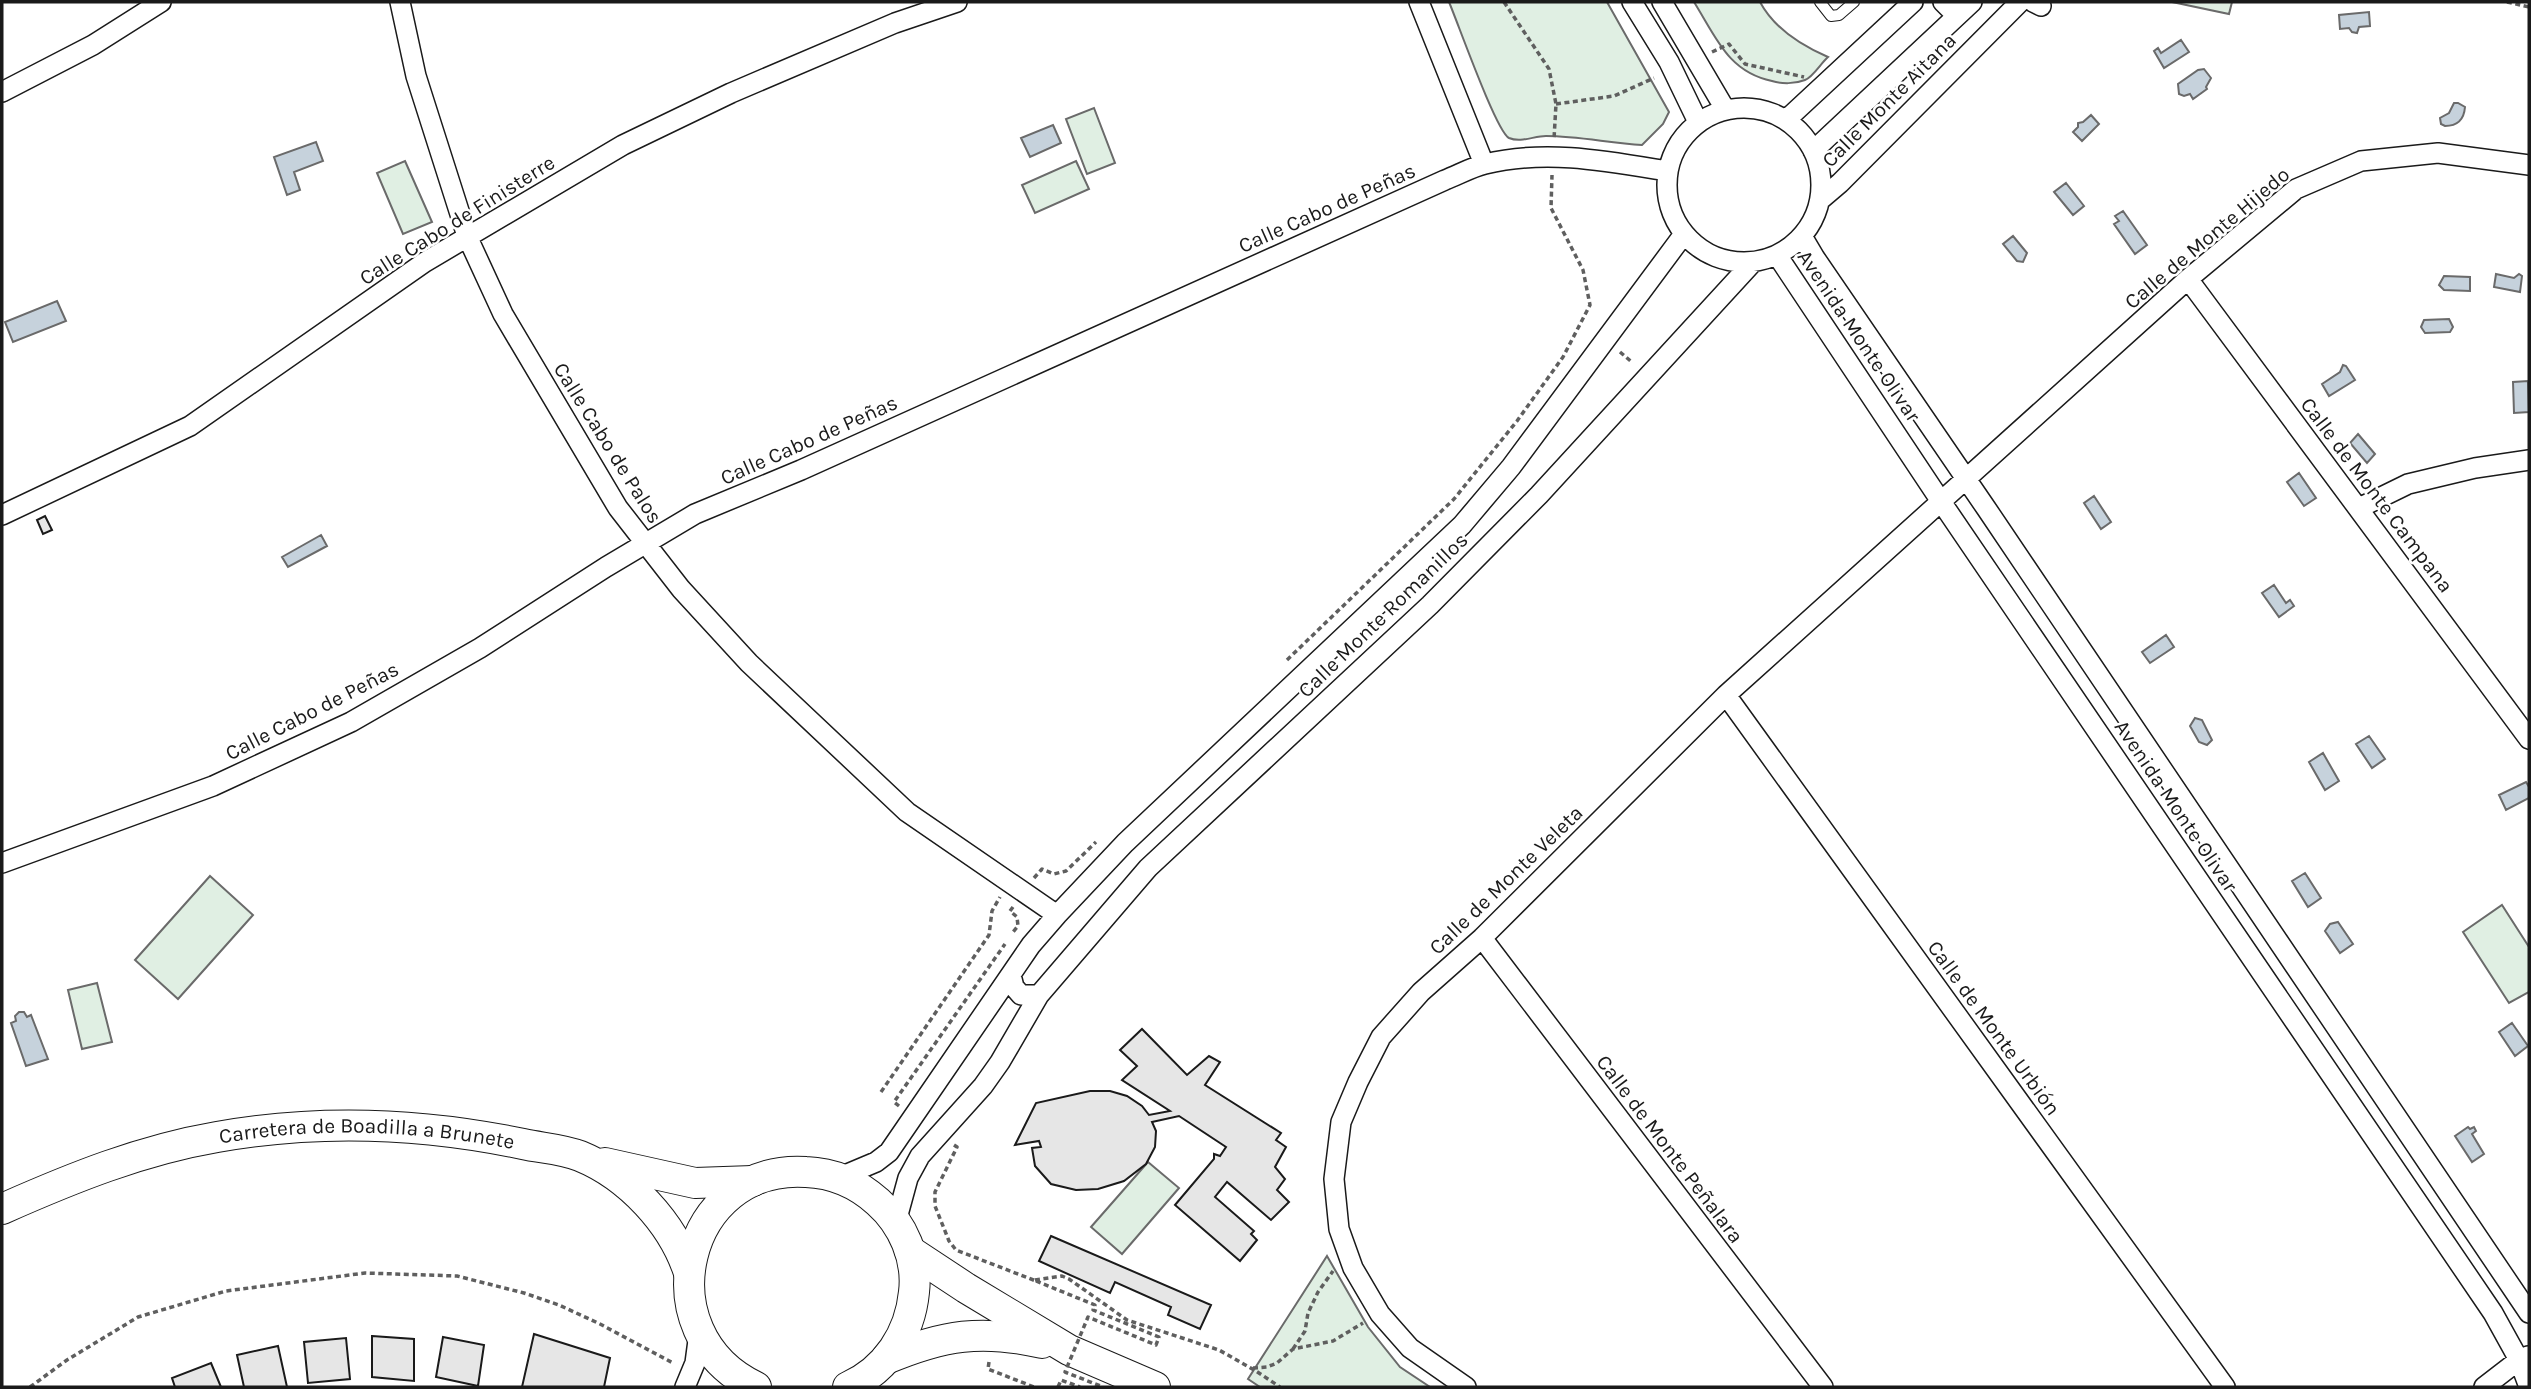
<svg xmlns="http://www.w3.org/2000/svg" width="2531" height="1389" font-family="Karla,sans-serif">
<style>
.green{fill:#e0efe3;stroke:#6a6a6a;stroke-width:2}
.water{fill:#c6d2dc;stroke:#6a6a6a;stroke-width:2}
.building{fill:#e6e6e6;stroke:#1a1a1a;stroke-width:2}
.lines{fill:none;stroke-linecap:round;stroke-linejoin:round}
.lane-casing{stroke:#1a1a1a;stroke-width:12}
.street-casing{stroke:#1a1a1a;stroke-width:22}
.primary-casing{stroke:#1a1a1a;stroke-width:32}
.path{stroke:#5f5f5f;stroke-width:3.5;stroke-dasharray:5 3.5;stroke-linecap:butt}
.lane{stroke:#fff;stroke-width:10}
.street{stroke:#fff;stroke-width:19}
.primary{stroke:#fff;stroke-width:30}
.path-bridge{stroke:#5f5f5f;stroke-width:3.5;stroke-dasharray:5 3.5;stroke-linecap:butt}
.labels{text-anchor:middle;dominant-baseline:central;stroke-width:5;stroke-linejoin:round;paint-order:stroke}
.street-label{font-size:21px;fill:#1a1a1a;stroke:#fff}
</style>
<rect width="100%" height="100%" fill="#fff"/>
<path class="green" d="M1449,2H1607L1669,112L1663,124L1642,145C1609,143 1578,136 1546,136C1534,136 1521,143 1509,138C1496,131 1458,23 1449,2Z
M1694,2H1760C1774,28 1800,45 1828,57C1821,63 1813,77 1805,80C1795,84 1782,84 1772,81C1728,72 1716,37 1694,2Z
M2172,2H2232L2229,14Z
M1094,108L1115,163L1087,174L1066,119Z
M405,161L432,222L403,234L377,173Z
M1076,161L1089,189L1035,213L1022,185Z
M210,876L253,915L178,999L135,960Z
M2502,905L2529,947V992L2509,1003L2463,932Z
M97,983L112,1042L82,1049L68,990Z
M1148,1162L1179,1188L1122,1254L1091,1227Z
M1327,1256L1368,1327L1400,1367L1430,1387H1260L1248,1379Z"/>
<path class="water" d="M2369,12L2370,26L2359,27L2357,33L2352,32L2349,28L2340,29L2339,15Z
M2181,40L2189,52L2164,68L2154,51L2158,48L2161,53Z
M2204,69L2211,78L2206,87L2207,89L2193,99L2190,94L2184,96L2179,94L2178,84L2198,70Z
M2454,103H2458L2465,107C2464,120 2457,126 2445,126L2441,124L2440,118L2449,113Z
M2091,115L2099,124L2082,141L2073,132L2078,127V123L2083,122Z
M1053,125L1061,143L1030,157L1021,138Z
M316,142L323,161L294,172L300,190L287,195L274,157Z
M2066,183L2084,206L2073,215L2054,192Z
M2123,211L2147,245L2135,254L2114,224L2119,221L2115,216Z
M2013,236L2027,253L2023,262L2017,261L2003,244Z
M2496,274L2514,278L2519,274L2522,276L2520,292L2494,287Z
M2444,276L2470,277V291L2444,290L2439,285Z
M57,301L66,321L13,342L5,322Z
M2449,319L2453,327L2450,332L2425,333L2421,327L2424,320Z
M2343,365L2346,366L2355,380L2329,396L2322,384L2340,372Z
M2528,381L2529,412L2514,413L2513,382Z
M2358,434L2375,454L2367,463L2350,443Z
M2299,473L2316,498L2304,506L2287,482Z
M2094,496L2111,522L2101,529L2084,503Z
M321,535L327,546L288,567L282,557Z
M2274,585L2286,603L2290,600L2294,606L2279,617L2262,593Z
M2166,635L2174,647L2150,663L2142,652Z
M2195,718L2202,720L2212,740L2207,745L2199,742L2190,726Z
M2369,736L2385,759L2372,768L2356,744Z
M2323,753L2339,781L2325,790L2309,762Z
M2526,782L2529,787V798L2506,810L2499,795Z
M2305,873L2321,898L2308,907L2292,881Z
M2338,922L2353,944L2340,953L2325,931L2330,924Z
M19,1012H24L27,1017L31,1015L48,1059L26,1066L11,1023L16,1021L15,1016Z
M2512,1023L2528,1046L2515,1056L2499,1032Z
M2468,1127L2470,1129L2474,1127L2476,1131L2472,1134L2484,1154L2472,1162L2455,1136Z"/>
<path class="building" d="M45,516L52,530L43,534L37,520Z
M1142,1029L1187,1075L1209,1056L1220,1062L1205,1085L1281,1133L1276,1140L1286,1147L1275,1167L1285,1179L1277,1190L1289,1202L1271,1220L1227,1182L1215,1197L1254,1231L1251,1234L1257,1240L1240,1261L1175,1205L1214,1159V1154L1220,1156L1226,1147L1179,1116L1152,1122L1156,1131L1155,1147L1146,1164L1124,1181L1098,1189L1076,1190L1051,1184L1035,1166L1032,1148L1041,1147L1039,1141L1015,1145L1036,1103L1090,1091H1110L1127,1096L1142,1106L1149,1115L1170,1111L1122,1080L1137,1066L1120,1050Z
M1051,1236L1211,1305L1200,1329L1168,1315L1171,1307L1115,1282L1110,1293L1039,1261Z
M534,1334L610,1358L604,1387H522Z
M372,1336L414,1339V1381L372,1377Z
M443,1337L484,1345L478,1386L436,1377Z
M346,1338L350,1379L308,1383L304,1342Z
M278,1346L287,1387H244L237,1355Z
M211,1363L221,1387H175L172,1378Z"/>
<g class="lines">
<g class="lane-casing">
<path id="lane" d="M1820,2L1831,16L1839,15L1854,2"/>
</g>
<g class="street-casing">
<path id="street" d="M400,2L416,76L467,236L503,314L618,508L681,589L749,663L907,812L1057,915
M1419,2L1484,164
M1632,2L1669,62L1698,122
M1662,2L1725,109
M1943,2L1957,16
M2033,2L2041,6
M2,92L93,45L161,2
M1667 185a77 77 0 1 1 154 0a77 77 0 1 1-154 0Z
M1786,120L1913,2
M1813,151L1972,2
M1820,200L1840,183L2020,2
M1802,236L1815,258L1986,508L2529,1313
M1777,255L1942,503L2493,1313L2519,1360L2529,1387
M2188,279L2529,739
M2359,508L2408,484L2475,468L2529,460
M2,515L190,426L425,262L623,145L731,93L895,23L957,2
M1726,695L2225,1387
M2,863L213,786L351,722L480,648L606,567L695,514L801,470L1445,180C1458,175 1472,167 1485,164C1546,149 1607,161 1667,171
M1482,938L1823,1387
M1011,975L1014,987L1021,995H1039
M838,1178L876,1162L889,1152L1031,945L1057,915L1125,843L1462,525L1511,467L1684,234
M896,1222L908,1178L920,1156L983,1086L1000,1062L1039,995L1148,868L1430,605L1539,495L1753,262
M685,1387L695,1363L699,1333
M1466,1387L1410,1348L1380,1314L1353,1268L1339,1229L1334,1179L1341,1122L1358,1082L1381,1037L1421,992L1482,938L1726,695L2188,279L2296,189L2361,161L2438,153L2529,165
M2484,1387L2519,1360L2528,1356"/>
</g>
<g class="primary-casing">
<g id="primary">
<path d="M605,1163L695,1183L753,1181"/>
<path id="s1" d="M2,1209C72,1178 141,1150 217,1137C318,1119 422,1123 523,1144C541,1148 562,1149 580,1156C629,1176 673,1223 689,1273"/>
<path d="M910,1251L966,1288L1069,1350L1155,1387"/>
<path d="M886,1359C943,1335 982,1329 1042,1343"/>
<path d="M756,1387C642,1333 684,1164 806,1172C834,1173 858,1184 878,1202C903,1224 918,1259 914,1292C910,1334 886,1370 848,1387"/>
</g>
</g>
<path class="path" d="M1504,2L1549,69L1556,104L1554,139
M2507,2L2529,7
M1712,52L1729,44L1745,64L1804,77
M1556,104L1614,96L1654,78
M1620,352L1633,363
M1287,660L1454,499L1517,421L1563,357L1590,305L1583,270L1551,208L1552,175
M1034,878L1042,869L1054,874L1066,871L1096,842
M1013,907L1010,911L1017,917L1018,926L1013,932
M881,1092L989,935L992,911L1000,897
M899,1106L894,1102L1005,944
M954,1145L957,1147L935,1192V1206L949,1241L956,1250L1036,1281
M1035,1280L1062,1276L1069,1279L1127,1320L1219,1350L1256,1371L1280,1387
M1293,1349L1305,1331L1308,1313L1318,1292L1333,1271
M989,1362L988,1369L1034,1387
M1253,1368L1267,1367L1277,1363L1293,1349L1333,1341L1363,1323
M30,1387L67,1360L138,1317L226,1291L365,1273L457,1276L524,1293L559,1305L600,1324L673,1363
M1058,1387L1061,1380L1080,1387"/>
<use href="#lane" class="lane"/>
<use href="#street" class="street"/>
<use href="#primary" class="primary"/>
<path class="path-bridge" d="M1036,1281L1095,1305L1093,1310L1159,1337L1156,1345L1088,1317L1065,1372L1103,1387"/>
</g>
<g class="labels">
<g class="street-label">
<text transform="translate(1889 100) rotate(-45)">Calle Monte Aitana</text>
<text transform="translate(1327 208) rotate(-24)">Calle Cabo de Peñas</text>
<text transform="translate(457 220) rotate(-32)">Calle Cabo de Finisterre</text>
<text transform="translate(2207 238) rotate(-40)">Calle de Monte Hijedo</text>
<text transform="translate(1859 336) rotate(56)">Avenida Monte Olivar</text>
<text transform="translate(809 440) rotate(-24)">Calle Cabo de Peñas</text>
<text transform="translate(608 443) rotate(58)">Calle Cabo de Palos</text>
<text transform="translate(2377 495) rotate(53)">Calle de Monte Campana</text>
<text transform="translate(1383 615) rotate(-44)">Calle Monte Romanillos</text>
<text transform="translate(312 711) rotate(-27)">Calle Cabo de Peñas</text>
<text transform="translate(2176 806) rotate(56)">Avenida Monte Olivar</text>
<text transform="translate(1506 880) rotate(-44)">Calle de Monte Veleta</text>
<text transform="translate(1994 1028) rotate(54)">Calle de Monte Urbión</text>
<text stroke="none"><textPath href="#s1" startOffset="378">Carretera de Boadilla a Brunete</textPath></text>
<text transform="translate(1670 1149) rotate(53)">Calle de Monte Peñalara</text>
</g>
</g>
<rect width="2531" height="1389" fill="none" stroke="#1a1a1a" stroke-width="7"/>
</svg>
